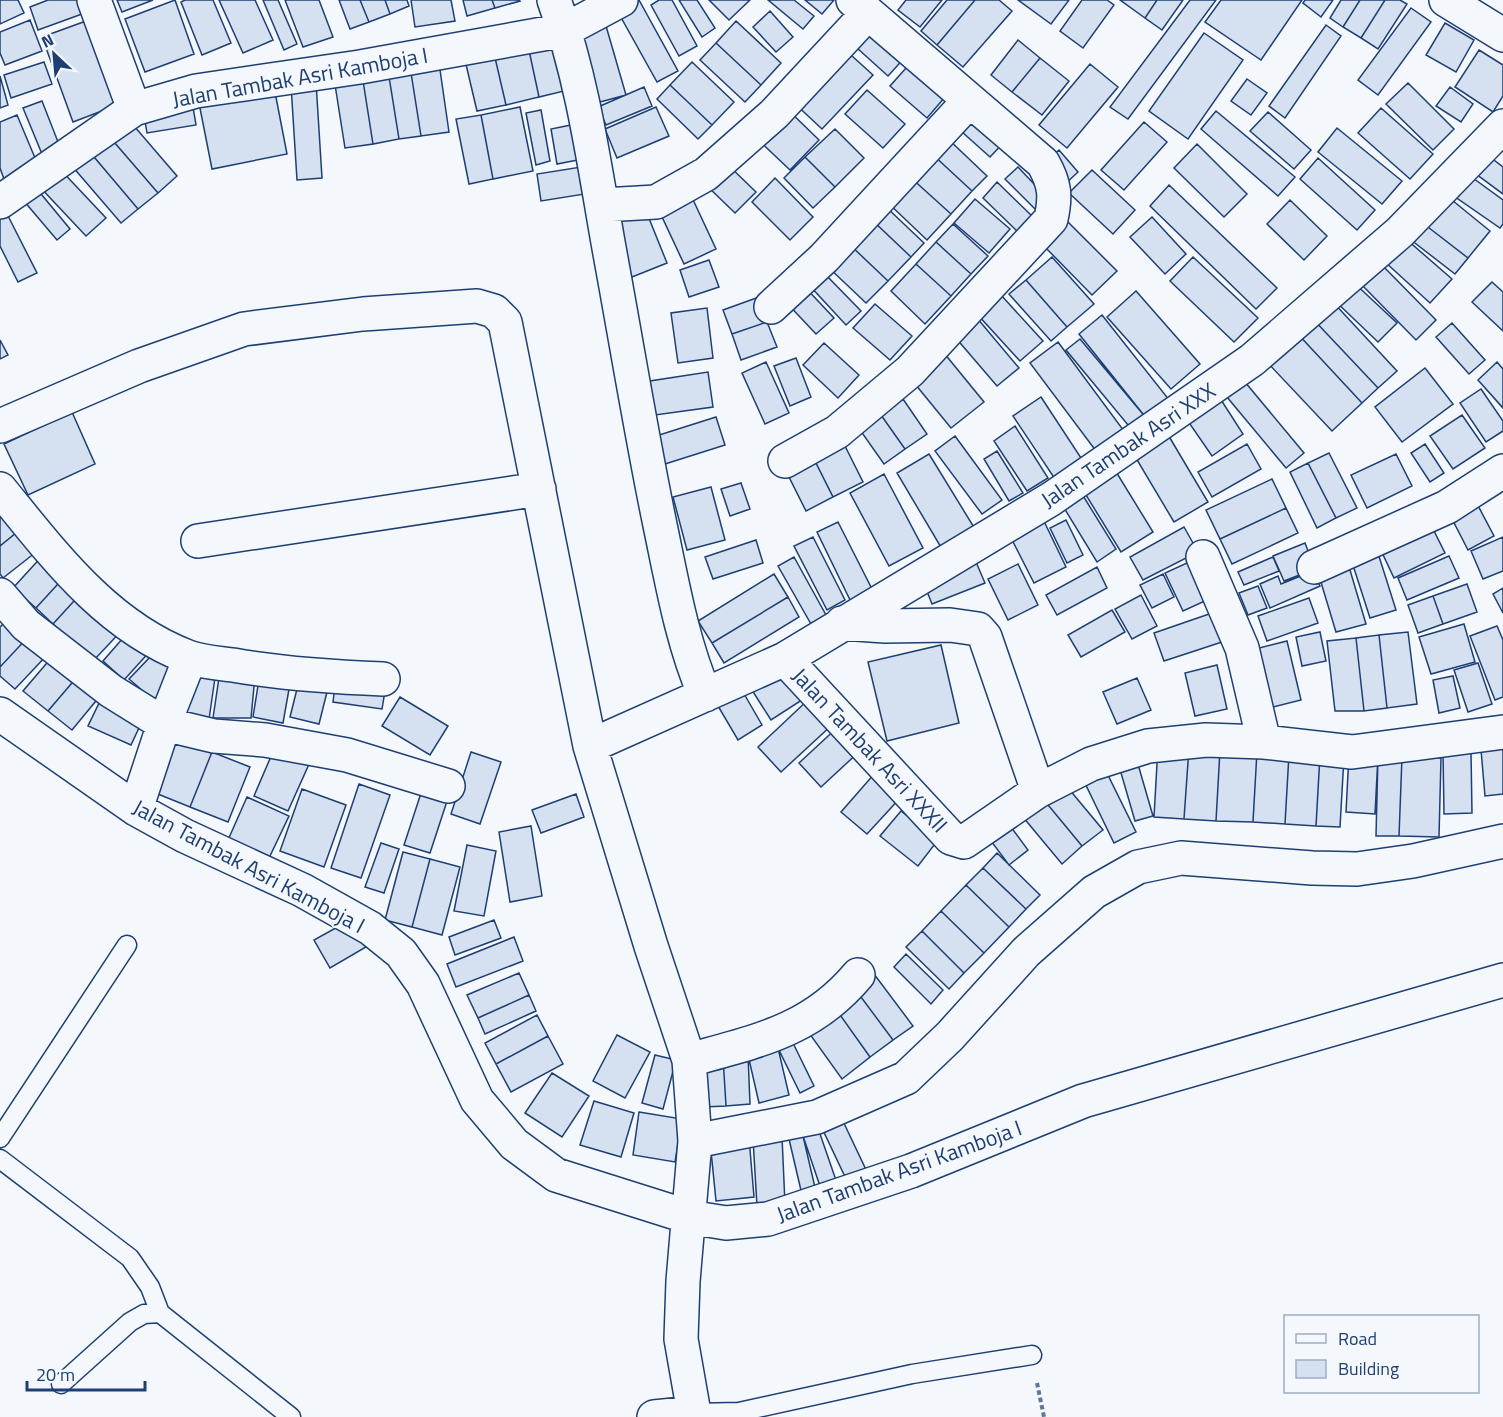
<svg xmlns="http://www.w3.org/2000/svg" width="1503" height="1417" font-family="'Titillium Web',sans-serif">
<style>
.building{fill:#d5e0f0;stroke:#1d3f73;stroke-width:1.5}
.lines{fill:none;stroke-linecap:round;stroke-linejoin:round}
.service-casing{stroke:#1d3f73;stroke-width:21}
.minor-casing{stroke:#1d3f73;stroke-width:36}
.path{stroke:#5e769c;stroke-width:4;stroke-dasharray:4.5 3;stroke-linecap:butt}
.service{stroke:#f4f7fb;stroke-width:18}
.minor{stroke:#f4f7fb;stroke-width:33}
.labels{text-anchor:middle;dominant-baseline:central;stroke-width:4.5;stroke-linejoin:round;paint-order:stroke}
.street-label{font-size:22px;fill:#1d3f73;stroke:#f4f7fb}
</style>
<rect width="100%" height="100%" fill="#f4f7fb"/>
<path class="building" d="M0,0H18L24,13L0,24Z
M48,0H90L93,10L38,30L30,7Z
M117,0H153L122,12Z
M175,0L194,54L145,72L125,19Z
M185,0H213L231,43L202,55L181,2Z
M219,0H255L273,40L243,53Z
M263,0H278L297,44L284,50Z
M285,0H319L333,37L303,47Z
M339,0H360L369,22L350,29Z
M360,0H385L390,14L369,22Z
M385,0H407L409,6L390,14Z
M411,0H451L455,21L415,27Z
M463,0H492L495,8L467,16Z
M492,0H519L520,1L495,8Z
M639,0L678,71L657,82L618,12Z
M659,0H672L697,46L679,56L651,5Z
M679,0H697L715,28L702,37Z
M709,0H750L729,20Z
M768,0H794L814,16L803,29Z
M805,0H834L822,14Z
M906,0H942L920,27L898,10Z
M947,0H975L937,45L921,31Z
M975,0H999L1012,11L963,67L937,45Z
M1018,0H1069L1051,24Z
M1082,0H1107L1114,5L1083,48L1060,31Z
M1120,0H1157L1145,18Z
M1157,0H1183L1162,30L1145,18Z
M1190,0H1216L1128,119L1110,107Z
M1221,0H1302L1261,60L1205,22Z
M1305,0H1333L1321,17L1303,3Z
M1341,0H1360L1343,27L1330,18Z
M1360,0H1385L1361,38L1343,27Z
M1385,0H1400L1407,4L1378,49L1361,38Z
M1411,8L1431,22L1378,95L1358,80Z
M770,11L793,37L776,52L753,27Z
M97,17L128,101L73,122L42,37Z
M604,19L626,95L600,102L577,27Z
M866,19L907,55L888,76L847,39Z
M30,20L42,51L5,65L0,53V32Z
M736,21L781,63L761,85L716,43Z
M1445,23L1474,40L1456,72L1426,55Z
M1326,25L1341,36L1285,118L1269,106Z
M1204,33L1243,60L1188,139L1149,111Z
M551,36L564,91L539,97L527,41Z
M1018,40L1040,58L1012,92L991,75Z
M527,41L539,97L506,105L493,49Z
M716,43L761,85L745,102L700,60Z
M841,46L873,75L822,129L791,100Z
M493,49L506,105L477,111L464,56Z
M1479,50L1503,65V96L1493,112L1455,87Z
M438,56L449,132L421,136L409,60Z
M915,58L951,90L927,118L890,86Z
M1040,58L1069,81L1042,115L1012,92Z
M409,60L421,136L399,139L387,64Z
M44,62L52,84L11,98L4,75Z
M692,62L734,102L712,125L670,85Z
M387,64L399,139L373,144L361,68Z
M1090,64L1118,87L1067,148L1039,125Z
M361,68L373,144L345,148L333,72Z
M0,76L8,105L0,108Z
M1247,79L1267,93L1251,115L1231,101Z
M273,82L287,154L212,169L198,98Z
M316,82L322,178L297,180L291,85Z
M1408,83L1454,129L1433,150L1386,104Z
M670,85L712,125L698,139L657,99Z
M644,87L652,106L606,125L598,107Z
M1450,87L1473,104L1461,122L1436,106Z
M867,90L905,124L883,148L845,114Z
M42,101L60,147L42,154L23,108Z
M192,101L196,125L147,133L143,109Z
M970,104L1008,138L990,157L952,123Z
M784,106L819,140L790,170L754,136Z
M520,107L533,171L493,179L481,115Z
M656,107L669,136L617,158L605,129Z
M1381,108L1433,154L1410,179L1358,133Z
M541,110L550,161L536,165L526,113Z
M1216,111L1295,177L1278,196L1201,129Z
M1268,112L1311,150L1294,169L1250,131Z
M17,115L38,165L4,179L0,168V122Z
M481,115L493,179L469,184L456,119Z
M128,119L177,176L158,193L108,135Z
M1144,122L1167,142L1124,190L1101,170Z
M576,124L583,159L557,164L551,129Z
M1337,128L1402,181L1382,204L1318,152Z
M835,129L864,158L835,187L805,157Z
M108,135L158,193L138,209L89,151Z
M946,137L987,176L972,191L931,153Z
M1197,144L1247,194L1224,217L1174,168Z
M1059,150L1078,172L1064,185L1044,163Z
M89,151L138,209L121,223L72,166Z
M931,153L972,191L951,214L909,176Z
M1486,154L1503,167V194L1472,171Z
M805,157L835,187L813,208L784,178Z
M1318,158L1375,210L1357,230L1300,179Z
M724,161L756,192L735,213L703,182Z
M58,167L106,218L86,236L38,185Z
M581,167L585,194L541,201L537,174Z
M1018,167L1049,200L1037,211L1005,179Z
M1092,170L1135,210L1113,234L1069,193Z
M1466,173L1503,200V224L1500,228L1451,194Z
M909,176L951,214L927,240L886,201Z
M775,178L813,217L790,240L752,202Z
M997,182L1034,218L1019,233L983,198Z
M32,183L70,229L57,240L18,194Z
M1169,185L1277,288L1256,309L1150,206Z
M688,189L716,249L684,264L656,204Z
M1447,196L1490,231L1468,258L1424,224Z
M975,199L1010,229L989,253L954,223Z
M1290,200L1327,236L1304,260L1267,224Z
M3,206L37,273L18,282L0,246V208Z
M644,206L667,263L632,277L609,220Z
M885,206L924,243L911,257L871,219Z
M1152,217L1186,254L1165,274L1130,237Z
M871,219L911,257L888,281L848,243Z
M1068,222L1117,271L1092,295L1044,246Z
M953,224L988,256L971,274L936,242Z
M1424,224L1468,258L1455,274L1411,240Z
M1406,239L1452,279L1430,303L1385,262Z
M936,242L971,274L951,296L916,264Z
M848,243L888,281L866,303L827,266Z
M1052,257L1094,304L1067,327L1026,280Z
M1193,257L1258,318L1234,342L1170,281Z
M709,260L719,287L689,297L680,270Z
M1380,263L1436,320L1416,340L1360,283Z
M916,264L951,296L925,324L891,291Z
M823,272L861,311L846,325L809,285Z
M1350,279L1397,323L1378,342L1332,298Z
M1026,280L1067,327L1051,341L1009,294Z
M1492,282L1503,292V331L1472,302Z
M802,284L834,318L816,334L784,300Z
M1136,291L1200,364L1171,389L1107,317Z
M1000,294L1043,341L1020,361L977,314Z
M759,297L767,322L732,334L723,310Z
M1331,300L1397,371L1378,388L1312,318Z
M875,304L912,336L890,360L853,328Z
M707,308L713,358L678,363L671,313Z
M1102,315L1170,401L1147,419L1079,334Z
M977,318L1019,368L997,386L955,337Z
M1312,318L1378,388L1362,403L1296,332Z
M767,322L777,347L741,360L732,334Z
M1452,323L1485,360L1469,374L1436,337Z
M1296,332L1362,403L1332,431L1266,361Z
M1080,339L1147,419L1133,431L1066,350Z
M0,340L8,355L0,359Z
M1058,342L1124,431L1096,451L1030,363Z
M824,343L859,375L838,398L803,365Z
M944,353L984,402L951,428L911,379Z
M796,358L811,397L790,406L774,366Z
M766,362L789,413L765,424L742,373Z
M1497,362L1503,369V408L1478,380Z
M1425,368L1453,404L1402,442L1375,407Z
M708,372L713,407L655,415L650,381Z
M1240,376L1304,453L1286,468L1222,391Z
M1481,389L1503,421V431L1486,442L1460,403Z
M1216,392L1243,434L1212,456L1183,414Z
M1041,397L1083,461L1055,479L1013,416Z
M903,399L927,434L905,449L881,415Z
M72,412L95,464L28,495L4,444Z
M881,415L905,449L884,464L860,430Z
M1462,415L1485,448L1453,469L1430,436Z
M716,417L725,445L665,464L656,436Z
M1015,426L1048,478L1027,491L994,441Z
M1164,428L1208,502L1174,522L1130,448Z
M955,436L1002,500L982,514L935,451Z
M842,440L863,482L833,497L812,455Z
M1247,444L1261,469L1212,497L1198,472Z
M1425,444L1444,473L1430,482L1411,453Z
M997,451L1023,493L1009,501L984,459Z
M1329,453L1357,508L1336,518L1308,463Z
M929,454L975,529L942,549L897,473Z
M1396,454L1412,486L1367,508L1351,475Z
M812,455L833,497L806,511L785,469Z
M1110,462L1153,532L1121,552L1078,482Z
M1308,463L1336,518L1317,528L1290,472Z
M884,474L923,548L889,566L850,493Z
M1272,479L1286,508L1220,539L1206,510Z
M741,483L750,509L730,516L721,489Z
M1077,486L1116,549L1097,562L1058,498Z
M711,487L725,540L687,550L673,497Z
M0,491L27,524L0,546Z
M1474,498L1494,536L1468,550L1448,511Z
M1286,508L1298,533L1232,564L1220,539Z
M1040,513L1066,567L1034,583L1007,530Z
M1428,519L1445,553L1394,578L1378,544Z
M1066,520L1083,555L1067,563L1050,528Z
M838,522L874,593L852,604L817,532Z
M27,524L45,545L3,578L0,574V546Z
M1184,527L1198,552L1143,580L1130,557Z
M813,537L845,600L827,610L794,546Z
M1503,537V571L1483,579L1471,551Z
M756,540L763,563L713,579L705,557Z
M1305,543L1315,569L1284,581L1273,556Z
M1377,550L1396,610L1370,618L1351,559Z
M44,554L67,574L36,608L13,588Z
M973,555L985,583L932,604L921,576Z
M1449,556L1459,578L1407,600L1398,578Z
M794,557L826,615L811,624L778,566Z
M1200,557L1218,595L1183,611L1165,573Z
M1273,557L1279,571L1244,585L1238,572Z
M1347,560L1366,624L1336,632L1317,569Z
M1018,564L1038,605L1008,620L988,579Z
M1097,567L1107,588L1057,615L1046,595Z
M1313,571L1320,586L1270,608L1260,584L1278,576L1281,584Z
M67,574L84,590L53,624L36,608Z
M774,574L788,597L712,643L698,621Z
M1163,574L1174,597L1152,608L1140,585Z
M1467,584L1477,612L1443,624L1433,596Z
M1258,586L1267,608L1248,615L1239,593Z
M1503,588V613L1493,594Z
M84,590L125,627L94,660L53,624Z
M1141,595L1157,626L1132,639L1115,609Z
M1433,596L1443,624L1418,633L1408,605Z
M788,597L799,617L724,663L712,643Z
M1309,598L1318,623L1267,641L1258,616Z
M1112,610L1125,632L1081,657L1068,635Z
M1212,613L1222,642L1164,661L1154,633Z
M9,618L29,636L0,667V627Z
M1464,624L1475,662L1431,674L1419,637Z
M1497,626L1503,640V697L1495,700L1470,636Z
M130,630L152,649L124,680L103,661Z
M1320,632L1326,661L1302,666L1296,637Z
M1408,632L1417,704L1387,708L1379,635Z
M1379,635L1387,708L1364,711L1356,638Z
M29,636L48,654L15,689L0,676V667Z
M1356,638L1364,711H1335L1327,641Z
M1287,641L1301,700L1269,708L1255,649Z
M941,645L959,723L887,741L868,662Z
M153,654L175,664L156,702L129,679Z
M52,657L77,677L48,711L23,691Z
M1478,663L1492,704L1468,712L1454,670Z
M784,665L805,698L771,720L750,687Z
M1217,665L1227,709L1195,716L1185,673Z
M190,668L216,671L208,726L182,723Z
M220,671L255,676L251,718H213Z
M260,673L291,678L283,723L253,717Z
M1453,676L1460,708L1439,713L1433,680Z
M77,677L100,696L72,730L48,711Z
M300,677L329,684L319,724L290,717Z
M336,677L386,685L382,709L333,702Z
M1137,678L1151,710L1117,724L1103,692Z
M743,692L762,725L738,740L718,706Z
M102,697L144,717L131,745L88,726Z
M400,697L448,726L430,755L382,726Z
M810,698L833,724L781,772L758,747Z
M840,725L862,749L821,787L799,763Z
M171,735L212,752L190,807L148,790Z
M1503,735V794L1485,796L1480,738Z
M1158,746L1189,748L1184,819L1154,817Z
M275,747L310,762L288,811L254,796Z
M1189,748L1220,750L1216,821L1184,819Z
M1220,750L1257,751L1253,822L1216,821Z
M1257,751L1289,754L1285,824L1253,822Z
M212,752L250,767L228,822L190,807Z
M471,752L501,762L480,824L451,814Z
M1471,752L1472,813L1444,814L1443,753Z
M1135,754L1153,816L1135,821L1117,759Z
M1289,754L1320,755L1316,826L1285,824Z
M1349,754L1378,756L1375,814L1346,812Z
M1320,755L1344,757L1340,827L1316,826Z
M1378,756L1402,757L1399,836H1376Z
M1402,757L1441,758L1439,837L1399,836Z
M1102,763L1136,832L1114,843L1080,773Z
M875,773L901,797L867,834L841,812Z
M425,781L451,789L430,853L404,845Z
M1064,783L1103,830L1082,846L1044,800Z
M359,784L390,795L361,878L331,868Z
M302,789L346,805L324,867L280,851Z
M576,794L584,817L541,833L532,810Z
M247,797L289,816L269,858L228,840Z
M1044,800L1082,846L1062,864L1023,817Z
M901,811L938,840L918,866L880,836Z
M1005,819L1028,850L1009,865L985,833Z
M531,826L542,896L510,902L499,832Z
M381,843L399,849L384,893L365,887Z
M467,845L496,851L484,916L454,911Z
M403,852L430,859L412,927L385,920Z
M997,853L1040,895L1026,909L983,868Z
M430,859L460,867L442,935L412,927Z
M983,868L1026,909L1009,927L966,885Z
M966,885L1009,927L984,953L941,911Z
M941,911L984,953L964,973L922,931Z
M350,920L366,947L330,968L314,940Z
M494,920L501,938L455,955L449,937Z
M922,931L964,973L949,989L906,947Z
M514,937L523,961L456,987L447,964Z
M906,954L943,990L931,1004L894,967Z
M519,973L529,995L478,1018L467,995Z
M874,974L913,1026L893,1040L855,989Z
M855,989L893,1040L870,1057L833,1005Z
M529,995L536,1011L485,1034L478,1018Z
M833,1005L870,1057L842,1079L804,1026Z
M537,1015L548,1036L496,1064L485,1043Z
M617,1035L650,1052L625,1098L593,1081Z
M548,1036L563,1064L511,1092L496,1064Z
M792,1041L814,1086L800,1093L778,1048Z
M778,1048L789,1095L759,1103L748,1055Z
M655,1055L676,1060L663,1109L642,1103Z
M748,1055L750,1104L726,1106L723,1057Z
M723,1057L726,1106L703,1107L700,1059Z
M552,1073L589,1096L562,1137L525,1113Z
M594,1101L634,1113L621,1157L580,1145Z
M639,1112L682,1119L675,1162L633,1155Z
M841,1117L868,1174L848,1183L821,1126Z
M819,1131L838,1186L822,1192L803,1136Z
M803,1136L817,1196L803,1199L789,1139Z
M782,1137L785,1204L757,1206L753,1139Z
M749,1138L754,1197L716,1201L710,1141Z"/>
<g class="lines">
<g class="service-casing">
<path id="service" d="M0,1138L127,945
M0,1159L130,1258L150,1287L160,1313
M61,1384L130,1322L144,1314L160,1313L291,1417
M694,1413L739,1412L912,1374L1032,1355"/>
</g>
<g class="minor-casing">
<path id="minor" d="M94,0L134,109
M554,0C583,80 594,164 609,248C626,340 641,433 660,525C672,582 682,642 705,695
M1446,0L1503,35
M0,202L134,109L196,91L360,67L565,30L621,0
M603,205L656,202L706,174L774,114L868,13
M771,307L824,258L969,101
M0,426L139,366L244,329L363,314L477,306L494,311L505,322L590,746L651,946L689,1060L695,1141L683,1281L681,1339L694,1413L654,1417
M785,461L837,432L910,371L1051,219C1056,196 1055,184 1043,163L853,0
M0,489C53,554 106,626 188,657C201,662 218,663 233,665C283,674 332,677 383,679
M198,541L539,489
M1203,557L1242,648L1264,742
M1314,567L1447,507L1503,471
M0,595L26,625L111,691L164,724L214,736L265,740L347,755L448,786
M842,623L885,626L950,625L978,629L985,637L1038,791
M785,659L951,838L964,842L1038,791L1091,764L1148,746L1206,740L1264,742L1352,752L1503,732
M0,714L136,809L185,836L302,890L370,928L401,953L423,984L477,1100L514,1144L556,1175L689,1217L726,1223L768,1219L911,1171L1083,1101L1503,980
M590,746L785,659L1051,499L1252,360L1400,232L1503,126
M136,809L164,724L190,658
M689,1060C757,1041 811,1031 858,975
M695,1141L817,1117L906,1078L950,1036L1026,952L1094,892L1138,867L1181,858L1312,868L1357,869L1413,861L1503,841"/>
</g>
<path class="path" d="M1037,1383L1044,1417"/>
<use href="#service" class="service"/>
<use href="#minor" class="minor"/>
</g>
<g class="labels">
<g class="street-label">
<text transform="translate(300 77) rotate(-10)">Jalan Tambak Asri Kamboja I</text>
<text transform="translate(1128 445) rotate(-34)">Jalan Tambak Asri XXX</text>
<text transform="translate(870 750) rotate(47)">Jalan Tambak Asri XXXII</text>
<text transform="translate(249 866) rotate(28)">Jalan Tambak Asri Kamboja I</text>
<text transform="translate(899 1171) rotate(-20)">Jalan Tambak Asri Kamboja I</text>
</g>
</g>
<rect x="1284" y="1315" width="195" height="78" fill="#f4f7fb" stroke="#9eadc5" stroke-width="1.5"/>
<rect x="1296" y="1334" width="30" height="9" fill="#f4f7fb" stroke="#9eadc5" stroke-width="1.5"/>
<text x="1338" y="1345" font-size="18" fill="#1d3f73">Road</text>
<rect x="1296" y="1360" width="30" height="18" fill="#d5e0f0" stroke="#9eadc5" stroke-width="1.5"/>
<text x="1338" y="1375" font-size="18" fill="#1d3f73">Building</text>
<g transform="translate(54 54) rotate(334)" stroke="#f4f7fb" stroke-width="4.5" paint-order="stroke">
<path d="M0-4.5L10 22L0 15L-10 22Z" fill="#1d3f73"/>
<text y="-9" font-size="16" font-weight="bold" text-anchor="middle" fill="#1d3f73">N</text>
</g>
<path d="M27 1381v9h118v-9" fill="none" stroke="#1d3f73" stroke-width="3"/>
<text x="36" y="1381" font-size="18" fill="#1d3f73" stroke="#f4f7fb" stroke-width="4.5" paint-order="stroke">20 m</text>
</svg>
